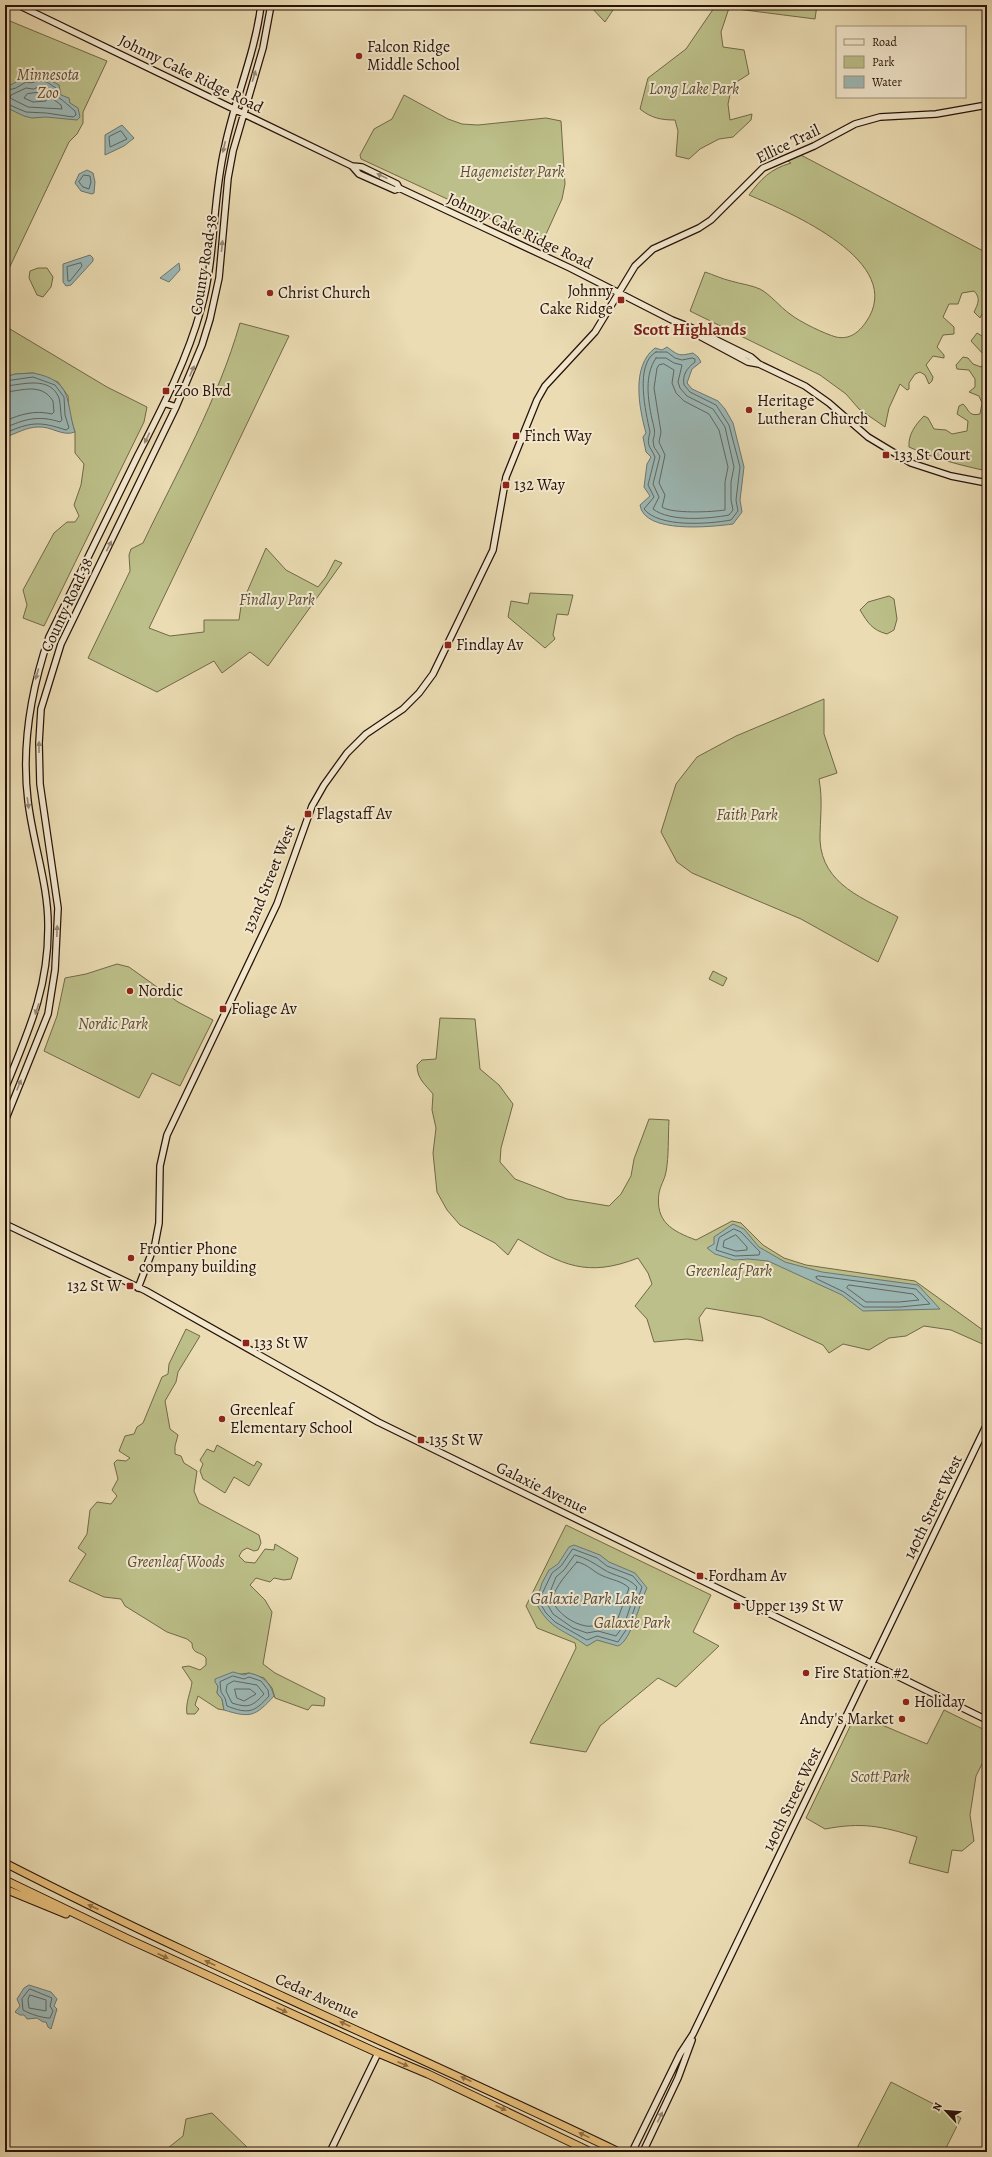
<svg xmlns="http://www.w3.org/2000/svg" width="992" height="2157" font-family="Alegreya,serif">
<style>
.green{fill:#bcbf89;stroke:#726848}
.water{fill:#9cb9b7;stroke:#6d7671}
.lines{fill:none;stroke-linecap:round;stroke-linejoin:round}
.shore{stroke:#626560;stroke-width:1}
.secondary-casing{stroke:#271108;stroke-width:8}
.highway-casing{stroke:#271108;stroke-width:9}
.secondary{stroke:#f2e8ce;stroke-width:5.5}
.highway{stroke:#e6be7a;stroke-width:7}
.oneway{fill:#978775}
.oneway2{fill:#907047}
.poi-dot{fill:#8f2418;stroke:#f2e8ce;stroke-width:1.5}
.labels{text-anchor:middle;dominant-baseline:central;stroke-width:4;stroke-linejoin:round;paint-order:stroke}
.poi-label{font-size:16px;fill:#271108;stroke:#f2e8ce;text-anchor:start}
.street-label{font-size:16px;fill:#271108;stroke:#f2e8ce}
.park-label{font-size:16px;font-style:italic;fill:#5b4e35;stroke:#f2e8ce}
.neighbourhood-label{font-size:17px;font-weight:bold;fill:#7a1f14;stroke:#f2e8ce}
.water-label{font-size:17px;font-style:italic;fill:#504c45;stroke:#f2e8ce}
</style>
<rect width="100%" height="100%" fill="#ebdcb3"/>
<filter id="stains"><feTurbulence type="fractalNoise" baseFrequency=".005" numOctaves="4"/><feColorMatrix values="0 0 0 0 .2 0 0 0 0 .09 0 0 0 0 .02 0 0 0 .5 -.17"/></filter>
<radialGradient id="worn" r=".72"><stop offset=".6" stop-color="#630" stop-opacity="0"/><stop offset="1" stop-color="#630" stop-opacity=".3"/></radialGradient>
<path class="green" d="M589,5H612L615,7L605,22Z
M716,5H817L815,19L729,8L721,32L723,47L744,50L749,74L732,85L728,104L730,120L752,114L751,120L733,137L719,139L700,149L689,159L676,156L678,131L675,120C661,120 651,118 640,109L648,78L686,49Z
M5,19L107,61L83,112V123L77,134L69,142L5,277Z
M404,95L448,119L462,124L478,125L546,118L561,121L565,184L562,199L542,243L361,159L360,155L374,129L392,119Z
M799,154L987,253C987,272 990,303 980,318L974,312C978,304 981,298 974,291L962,293L958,304H949L943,317L954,327V334L943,335L937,347L944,355V358L933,356L926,365L933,377L932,381L929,384L925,375L920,372L915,374L909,383V389L907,390L900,384L889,408L885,427L859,409L846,394L820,375L690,311L705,272C714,275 722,279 731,281C741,284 751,285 760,289C771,295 780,307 790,314C800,322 825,334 836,337C850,340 859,332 866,322C908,262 789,212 749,195C761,179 770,169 791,163L786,160Z
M38,268H47L53,277L51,287L43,297L37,295L29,278L30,271Z
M240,323L289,336L149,628L170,636L204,632V620H239L241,606L266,548L286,570L318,587L326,577L335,560L342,563L268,666L250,652L222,673L214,661L157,692L88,658L130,571L129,555L131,549L143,543C177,472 218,400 240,323Z
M5,326L107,387L147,407L144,422L44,626L23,618L27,605L23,590L54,533L67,522H75L79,516L74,505L81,485L84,464L75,453V432L69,414L68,396L58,382L33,373L16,374L5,377Z
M977,333L982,336L987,345V471C960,465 935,459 909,447C908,435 915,425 924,416L928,418L934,429L946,430L952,434L967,431L968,421L957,414L959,406L963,404C969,409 968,417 980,414L982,403L979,396L969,392L975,387V379L969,370L957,369L956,365L963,357L968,358L973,364L981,367L985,362V356L971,341Z
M530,593L573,595L568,615L557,614L553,635L555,639L545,648L508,617L511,601L528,604Z
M889,596L894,599L897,619L894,630L887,634C872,630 868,623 860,610L868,602Z
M824,699V734L837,773L819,779C823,800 820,819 820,840C822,885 865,899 898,917L878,962L801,919L692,873L677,862L661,832L676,784L697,757L736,736Z
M117,964L129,967L178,1002L213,1020L180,1086L152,1073L139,1098L44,1051L57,1016L65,978L86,974Z
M713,971L727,978L723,986L709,979Z
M440,1018L475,1019L480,1069L499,1085L513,1104L501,1148L500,1162L515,1179L567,1199L609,1206L621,1194L631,1176L634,1159L649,1119L669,1120C668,1137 669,1156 666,1172C665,1179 660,1186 659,1193C655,1222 672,1231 696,1240L732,1221L741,1223L763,1245L784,1258L806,1265L915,1281L987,1333V1346L951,1330L924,1326L906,1336L889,1338L869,1350L843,1344L829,1353L823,1345L761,1317L706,1308L699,1318L703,1341L687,1339L654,1342L647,1319L635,1306L652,1284L648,1273L638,1258C587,1278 562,1265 518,1239L508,1255L495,1243L460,1225L447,1210L437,1192L433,1153L436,1128L432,1110L433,1094C425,1084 417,1079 417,1065L422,1060L436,1059Z
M186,1329L200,1336L178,1372L176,1382L165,1401L170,1429L178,1435L175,1446V1454L181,1456L184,1463L197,1471L194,1491L199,1503L259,1535L261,1543L258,1550L254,1551L247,1548L242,1551L239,1556L245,1562L255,1563L265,1549L274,1550L275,1544L298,1558L291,1579L284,1580L274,1578L270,1582L256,1578L250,1585L265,1600L272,1612L263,1664L275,1673L325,1698L324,1706L312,1705L308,1710L275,1698L272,1688L264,1678L249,1673L226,1676L216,1684L218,1686L217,1693L222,1699L224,1710L218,1709L198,1696L195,1705L199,1709L195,1714H187C185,1703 191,1692 192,1682L182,1667L189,1666L200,1670L206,1665V1658C201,1651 192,1655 192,1643L187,1639L167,1632L125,1606L121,1599L104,1597L69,1581L86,1554L78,1548L87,1534L90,1510L97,1502L111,1504L117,1496L112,1490L118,1479L114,1463L117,1460L126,1461L130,1458L119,1451L125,1436L134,1434L137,1427L143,1423L162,1377L168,1374L169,1364Z
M217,1445L254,1466L257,1461L262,1464L249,1486L234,1477L225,1493L203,1479L200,1471L203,1464L200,1460L207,1449L214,1452Z
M566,1525L711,1595L693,1632L719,1646L676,1687L658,1678L600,1726L586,1752L530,1743L576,1648L575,1643L537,1628L526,1606Z
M944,1710L987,1731V1754L976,1776L970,1815L974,1841L962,1851L952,1850L948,1873L909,1863L917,1837C881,1826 862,1822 825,1829L806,1818L856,1714L927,1744Z
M891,2082L961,2118L944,2152H855Z
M212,2113L252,2152H163L183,2136L186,2119Z"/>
<path class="water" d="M42,76L59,85L61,95L69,98L70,103L78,108L80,117L77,120L46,117L32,118L24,116L5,107V88L25,77L32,80Z
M122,125L134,138L124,146L105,155V135Z
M87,170L93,173L95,182L94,193L92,194L81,191L75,183L79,174Z
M90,255L93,258V261L71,285L66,286L63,282V264Z
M179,263L180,270L169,282L160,278Z
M667,347C679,356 679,356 693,353L698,357L701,362L692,369L687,383L692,389L718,401L725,409L733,423L744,467L740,500L742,512L733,524C711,527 644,534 640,505L650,496L644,487L647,464L651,457L646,452L643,437L646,433C639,408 631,366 655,348L662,350Z
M33,373C74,381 65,401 75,432C62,437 52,426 38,427C26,427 16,434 5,437V377L15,374Z
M733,1224L744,1229L759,1247L785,1262L822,1272L918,1285L940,1309L863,1311L842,1295L768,1261L748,1259L734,1260L715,1254L707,1248L714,1244V1237Z
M574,1545L600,1555L609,1562L635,1573L647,1588C640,1602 631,1641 618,1646L597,1640L587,1646C564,1629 551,1631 536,1603L542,1583L549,1570L558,1564L569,1547Z
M233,1672L244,1675L249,1673C263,1676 270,1682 274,1696C255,1717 250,1718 224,1710L222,1699L217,1693L218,1686L215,1682V1679Z
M29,1985L51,1992L57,1999L54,2006L57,2009L51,2029L48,2027L46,2022H43L37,2018L27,2019L24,2015H20L15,2012L20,2006L17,1999L24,1988Z"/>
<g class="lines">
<path class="shore" d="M42,86L52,91L53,99L61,105L62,109L28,107L10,98L11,95L26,88L33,89Z
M5,91L16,88L26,82C33,84 34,81 41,81C46,80 52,86 56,88L58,97C64,101 69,106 75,111L76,115L73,117L46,113L26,112L5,103
M42,92L46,95V101L33,102L24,98L27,94Z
M121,131L127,139L110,147L109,137Z
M84,175L90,176L91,182L89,189L83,187L79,182Z
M81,263L82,266L70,281H68L67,267Z
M656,352H667L675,358L682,360L692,358L695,359V362C687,368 682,375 684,385L690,392L716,405L729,425L740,467L736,500L738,511L731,520C709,524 659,528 644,509L654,497L648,485L655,457C650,445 646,447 650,432C646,413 634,364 656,352Z
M656,358H666L674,363L682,365L678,382L680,388L687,396L713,409L725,427L734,467L731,482V500L733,510L729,515C708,519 670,522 653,509L659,497L653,484L660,456L654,447L653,440C656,432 654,428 652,419C648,400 644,375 656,358Z
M664,364L674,370L672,383L676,393L684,401L709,414L719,430L728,467L725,482V510C712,512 672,514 662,507L665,495L659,483L665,455L659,442L661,432L654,388L657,368L659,365Z
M5,381L33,377L55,385L64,397L65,415L69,428L66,430C39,421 31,422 5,433
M5,386C22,385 50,375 59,398C61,405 60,413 62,420L60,422C39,415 24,419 5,428
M5,392C22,391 41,382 53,401L54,412L52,414C35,410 21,414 5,421
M734,1229L741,1232L760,1252L759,1255L735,1256L716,1250L719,1238Z
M736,1235L747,1247V1250L736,1251L723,1247L724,1241Z
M819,1276L916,1289L930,1304L900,1307H864L844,1292L817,1279L816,1277Z
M849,1285L913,1294L919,1300L899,1302H866L847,1288Z
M573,1549L597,1558L607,1566L633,1576L642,1587L628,1627L618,1642L597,1636L587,1640L555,1622L546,1613L540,1603L542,1594L552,1573L561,1566Z
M575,1555C586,1558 594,1563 603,1569C615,1577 627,1576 637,1587L624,1625L616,1636L598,1631L587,1633L573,1628L553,1614L546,1602L556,1577L564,1570Z
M577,1562C588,1564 593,1572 603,1576C612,1580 622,1581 629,1588L614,1629C609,1628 604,1626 599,1625C595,1625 590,1627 586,1626C573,1624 557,1613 552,1600C556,1585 567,1574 577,1562Z
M233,1676L244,1679L249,1677L261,1681L268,1690L269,1696C254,1713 248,1714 227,1706L225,1698L221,1692L220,1682Z
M234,1681L257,1685L264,1694C252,1707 248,1708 232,1703L226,1691L227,1685Z
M235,1689H250L256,1694L244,1701L237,1698Z
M30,1989L52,1998L50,2006L53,2011L50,2018C42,2018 30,2014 23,2010L22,1999Z
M30,1995L46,2000V2011L29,2008L28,2000Z"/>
<g class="secondary-casing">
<path id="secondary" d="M18,5L352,166L359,174L395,190L399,188
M352,166L362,167L397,184L399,188
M399,188L570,268L672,320L690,327L751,357L759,364L805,386L829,403L868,437L911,463L951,476L987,483
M677,324L748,362L759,364
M164,403L176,407
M5,1089C27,1034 48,991 48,929C49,886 33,844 28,801C21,744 31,690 49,637C79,576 108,516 138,455C162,408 187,360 201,309C216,256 212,200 225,146C235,98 255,54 261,5
M5,1121L48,1014L55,970L58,908L40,784L39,743L41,709L61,644L176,407L202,345L210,319L219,278L228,178L233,151L263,48L271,5
M5,1224L146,1291L378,1422L987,1720
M138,1288L155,1244L159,1223L160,1166L167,1135L277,904L312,806L324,785L347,753L366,734L403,709L419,693L433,674L493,550L506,477L537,400L545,386L595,332L635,266L653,249L699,228L711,220L763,168L814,146L855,124L880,117L936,114L987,105
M330,2152L378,2053
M632,2152L680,2054L693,2034L987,1424
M643,2152L678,2078L692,2040"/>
</g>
<g class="highway-casing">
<path id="highway" d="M5,1863C206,1966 415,2054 619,2152
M5,1880L128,1939L378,2053L428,2074L591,2152
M5,1889L66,1914"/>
</g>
<use href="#secondary" class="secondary"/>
<use href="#highway" class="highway"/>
</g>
<defs><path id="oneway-solid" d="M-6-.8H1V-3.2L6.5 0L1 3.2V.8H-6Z"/></defs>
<g class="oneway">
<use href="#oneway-solid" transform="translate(254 76) rotate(-73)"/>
<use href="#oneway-solid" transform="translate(224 147) rotate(103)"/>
<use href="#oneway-solid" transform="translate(382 176) rotate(-154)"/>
<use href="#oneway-solid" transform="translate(222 246) rotate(-84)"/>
<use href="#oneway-solid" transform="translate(192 371) rotate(-66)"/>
<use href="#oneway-solid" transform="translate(147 438) rotate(116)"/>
<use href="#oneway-solid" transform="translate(109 546) rotate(-64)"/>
<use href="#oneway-solid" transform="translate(37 674) rotate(106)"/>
<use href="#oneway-solid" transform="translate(39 747) rotate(-90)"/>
<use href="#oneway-solid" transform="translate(28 803) rotate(82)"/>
<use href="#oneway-solid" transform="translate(57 931) rotate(-88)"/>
<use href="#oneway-solid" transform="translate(37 1009) rotate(109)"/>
<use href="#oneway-solid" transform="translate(19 1085) rotate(-68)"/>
<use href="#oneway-solid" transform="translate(660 2117) rotate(-64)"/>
</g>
<g class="oneway2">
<use href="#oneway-solid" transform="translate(93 1907) rotate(-155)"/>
<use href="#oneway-solid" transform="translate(163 1956) rotate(25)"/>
<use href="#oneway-solid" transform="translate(210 1963) rotate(-155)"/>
<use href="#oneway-solid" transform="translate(282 2010) rotate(25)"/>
<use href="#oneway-solid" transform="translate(345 2024) rotate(-156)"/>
<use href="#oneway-solid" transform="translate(403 2064) rotate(23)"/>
<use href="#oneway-solid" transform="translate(466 2079) rotate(-155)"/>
<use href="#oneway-solid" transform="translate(501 2108) rotate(25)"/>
<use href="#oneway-solid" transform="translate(584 2135) rotate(-154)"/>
</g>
<g class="poi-dot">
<circle cx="359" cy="56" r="4"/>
<circle cx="270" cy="293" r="4"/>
<rect x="617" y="296" width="8" height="8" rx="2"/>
<rect x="162" y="387" width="8" height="8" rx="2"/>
<circle cx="749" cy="410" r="4"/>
<rect x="512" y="432" width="8" height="8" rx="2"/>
<rect x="882" y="451" width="8" height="8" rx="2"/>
<rect x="502" y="481" width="8" height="8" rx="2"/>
<rect x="444" y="641" width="8" height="8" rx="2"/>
<rect x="304" y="810" width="8" height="8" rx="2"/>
<circle cx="130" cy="991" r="4"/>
<rect x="219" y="1005" width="8" height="8" rx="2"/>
<circle cx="131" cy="1258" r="4"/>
<rect x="126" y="1282" width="8" height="8" rx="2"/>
<rect x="242" y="1339" width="8" height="8" rx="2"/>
<circle cx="222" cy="1419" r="4"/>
<rect x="417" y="1436" width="8" height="8" rx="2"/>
<rect x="696" y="1572" width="8" height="8" rx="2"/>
<rect x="733" y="1602" width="8" height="8" rx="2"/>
<circle cx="806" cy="1673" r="4"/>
<circle cx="906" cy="1702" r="4"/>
<circle cx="902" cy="1719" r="4"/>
</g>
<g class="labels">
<g class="poi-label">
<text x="367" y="47">Falcon Ridge<tspan x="367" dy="18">Middle School</tspan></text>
<text x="613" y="291" text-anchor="end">Johnny<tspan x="613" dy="18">Cake Ridge</tspan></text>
<text x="278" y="293">Christ Church</text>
<text x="174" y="391">Zoo Blvd</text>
<text x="757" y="401">Heritage<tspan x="757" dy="18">Lutheran Church</tspan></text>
<text x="524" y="436">Finch Way</text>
<text x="894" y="455">133 St Court</text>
<text x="514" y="485">132 Way</text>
<text x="456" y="645">Findlay Av</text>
<text x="316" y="814">Flagstaff Av</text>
<text x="138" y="991">Nordic</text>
<text x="231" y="1009">Foliage Av</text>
<text x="139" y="1249">Frontier Phone<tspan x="139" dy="18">company building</tspan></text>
<text x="122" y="1286" text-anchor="end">132 St W</text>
<text x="254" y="1343">133 St W</text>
<text x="230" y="1410">Greenleaf<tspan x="230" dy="18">Elementary School</tspan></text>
<text x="429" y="1440">135 St W</text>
<text x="708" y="1576">Fordham Av</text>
<text x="745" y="1606">Upper 139 St W</text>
<text x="814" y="1673">Fire Station #2</text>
<text x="914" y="1702">Holiday</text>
<text x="894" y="1719" text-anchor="end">Andy's Market</text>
</g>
<g class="street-label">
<text transform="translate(191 74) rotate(26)">Johnny Cake Ridge Road</text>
<text transform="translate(788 144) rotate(-26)">Ellice Trail</text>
<text transform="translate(520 231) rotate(25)">Johnny Cake Ridge Road</text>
<text transform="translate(204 265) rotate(-81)">County Road 38</text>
<text transform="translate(67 605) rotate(-65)">County Road 38</text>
<text transform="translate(269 879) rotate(-68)">132nd Street West</text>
<text transform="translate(542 1488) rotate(26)">Galaxie Avenue</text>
<text transform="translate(933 1507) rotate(-64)">140th Street West</text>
<text transform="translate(792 1799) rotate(-64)">140th Street West</text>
<text transform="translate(317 1996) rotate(24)">Cedar Avenue</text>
</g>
<g class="park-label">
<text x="48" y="75">Minnesota<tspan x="48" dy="18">Zoo</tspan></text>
<text x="694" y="89">Long Lake Park</text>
<text x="512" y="172">Hagemeister Park</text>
<text x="277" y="600">Findlay Park</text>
<text x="747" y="815">Faith Park</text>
<text x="113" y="1024">Nordic Park</text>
<text x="729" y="1271">Greenleaf Park</text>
<text x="176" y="1562">Greenleaf Woods</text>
<text x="632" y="1623">Galaxie Park</text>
<text x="880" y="1777">Scott Park</text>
</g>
<g class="neighbourhood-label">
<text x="690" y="329">Scott Highlands</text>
</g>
<g class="water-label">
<text x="587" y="1598">Galaxie Park Lake</text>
</g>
</g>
<rect width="992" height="2157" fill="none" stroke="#ebdcb3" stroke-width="20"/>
<rect x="6" y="6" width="980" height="2145" fill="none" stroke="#271108" stroke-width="2"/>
<rect x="10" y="10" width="972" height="2137" fill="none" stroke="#271108"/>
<rect x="836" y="26" width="130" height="72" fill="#f2e8ce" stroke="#a1927f"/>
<rect x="844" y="39" width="20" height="6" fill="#f2e8ce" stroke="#a1927f"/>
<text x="872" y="46" font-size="12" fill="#271108">Road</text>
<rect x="844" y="56" width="20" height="12" fill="#bcbf89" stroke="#a1927f"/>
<text x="872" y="66" font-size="12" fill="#271108">Park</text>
<rect x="844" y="76" width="20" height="12" fill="#9cb9b7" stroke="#a1927f"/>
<text x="872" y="86" font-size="12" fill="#271108">Water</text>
<g transform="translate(946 2111) rotate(296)" stroke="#f2e8ce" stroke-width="3" paint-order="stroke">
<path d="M0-3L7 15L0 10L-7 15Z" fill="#271108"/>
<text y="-6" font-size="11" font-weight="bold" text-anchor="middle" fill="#271108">N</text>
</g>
<rect width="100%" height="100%" filter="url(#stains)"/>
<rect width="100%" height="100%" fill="url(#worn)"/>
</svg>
